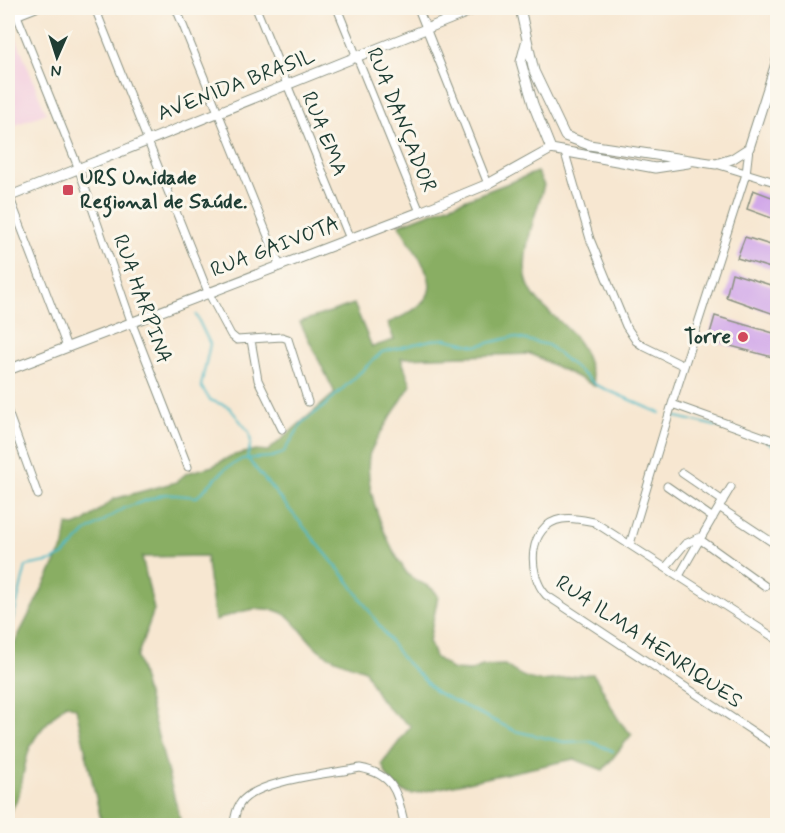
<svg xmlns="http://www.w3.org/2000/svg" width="785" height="833" font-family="Mynerve,sans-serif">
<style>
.built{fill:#f3cfdf}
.forest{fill:#89ae63;stroke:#54764c;stroke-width:1.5}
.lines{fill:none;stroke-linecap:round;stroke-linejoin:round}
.stream{stroke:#4dbac6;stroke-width:2}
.building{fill:#d2a9e9}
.minor-casing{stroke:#8b9282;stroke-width:9}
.tertiary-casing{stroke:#8b9282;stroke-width:11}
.minor{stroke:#fff;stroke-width:7}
.tertiary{stroke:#fff;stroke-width:9}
.poi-dot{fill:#d1495b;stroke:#fbf7ec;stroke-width:2}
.labels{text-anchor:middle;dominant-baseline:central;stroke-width:6;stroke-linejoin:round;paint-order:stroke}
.street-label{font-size:21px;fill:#1f3d34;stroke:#fbf7ec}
.poi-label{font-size:21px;font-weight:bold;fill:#1f3d34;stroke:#fbf7ec;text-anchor:start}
</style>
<rect width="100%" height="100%" fill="#fbf7ec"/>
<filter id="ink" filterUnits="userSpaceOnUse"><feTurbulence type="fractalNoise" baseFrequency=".0167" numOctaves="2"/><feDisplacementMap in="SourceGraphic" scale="12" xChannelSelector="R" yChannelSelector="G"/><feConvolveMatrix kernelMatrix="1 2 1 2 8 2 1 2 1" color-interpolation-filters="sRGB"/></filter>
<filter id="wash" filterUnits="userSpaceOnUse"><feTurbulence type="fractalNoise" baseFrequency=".008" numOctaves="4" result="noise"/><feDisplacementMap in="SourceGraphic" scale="24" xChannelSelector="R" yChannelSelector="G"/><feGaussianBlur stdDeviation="1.35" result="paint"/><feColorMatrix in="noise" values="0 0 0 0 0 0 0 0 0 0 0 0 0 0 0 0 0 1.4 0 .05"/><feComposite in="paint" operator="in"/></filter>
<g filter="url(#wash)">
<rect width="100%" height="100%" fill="#f7e7d1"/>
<path class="built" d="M10,22L46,113L8,128V23Z"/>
<path class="forest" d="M537,172L544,185C537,211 518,258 528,284C537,308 562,319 576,339C587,353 590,369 595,386L531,354L401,358L411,385C403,399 371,444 369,456C364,491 387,544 406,572C414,584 432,583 438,596L429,641L435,657L453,670L470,671L482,666L505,665C541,693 554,676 593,674C608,693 612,719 632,734L603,770L574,759L412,794C395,791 388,780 382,764L411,726C384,708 378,699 365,670C351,665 334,660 322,652C308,643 298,623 286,615C264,602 236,612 215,621L206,556L142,557L154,610L137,657L180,819L174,825H102L76,708L66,704C53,717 37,731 30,748C21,769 24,797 8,814V656L64,546L67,525L74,526L84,522L114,499L176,482L187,473L213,466L231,456L256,450L268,451L335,393L300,322L354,304L372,347L394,340L388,323C457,295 426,272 399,225Z"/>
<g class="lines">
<path class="stream" d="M196,315L210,344L201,386L210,400L229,407L249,432L251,442L247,458
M673,416L745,433
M764,440L778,448
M247,458L350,583L401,657L436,692L515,731L564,742L589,741L613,751
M8,641L26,566L52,561L64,555L86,532L124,508L165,494L197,497L225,469L242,459L272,457L283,453L303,422L322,408L382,352L431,340L446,339L476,346L513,337L548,345L596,385L660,413"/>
</g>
<g id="blocks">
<path class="building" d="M753,190L777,199V220L747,209Z
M745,237L777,247V270L737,258Z
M732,273L777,287V315L726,297Z
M715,316L777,334L776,358L708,340Z"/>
</g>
</g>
<g filter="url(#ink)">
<use href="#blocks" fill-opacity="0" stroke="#8b9282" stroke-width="1.5"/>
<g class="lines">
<g class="minor-casing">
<path id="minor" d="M14,8L78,167L131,321L188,467
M95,8L208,292L231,335L237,340L282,337L288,339L308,402
M176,8L280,266
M256,8L350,239
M337,8L420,212
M418,8L488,184
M8,19L36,8
M565,153L590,239L626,326L636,341L643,346L684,366
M716,164L778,183
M8,193L67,347
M251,340L258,380L282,429
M672,404L778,442
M8,412L38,495
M682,473L723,501
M667,486L713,518
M719,507L778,546
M698,538L765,586
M630,544L672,404L746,174L749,148
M666,567L685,544L698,538
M679,576C696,546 713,517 731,487
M778,640L594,522C584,520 573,517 562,519C527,525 527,574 546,595L778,748
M234,826C234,817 237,806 243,800C264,779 331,774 360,768C396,775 397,794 405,826"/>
</g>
<g class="tertiary-casing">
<path id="tertiary" d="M520,8L534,71L565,136L589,145L716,164L732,159L749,148L778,57
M526,43L521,62L533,104L551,149L655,168L688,163
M8,197L478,8
M8,370L420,212L488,184L551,149"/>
</g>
<use href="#minor" class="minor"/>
<use href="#tertiary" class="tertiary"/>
</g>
</g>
<g class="poi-dot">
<rect x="62" y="184" width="12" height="12" rx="3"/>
<circle cx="743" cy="337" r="6"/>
</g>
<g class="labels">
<g class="street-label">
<text transform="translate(236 85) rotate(-21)">AVENIDA BRASIL</text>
<text transform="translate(401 120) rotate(68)">RUA DANÇADOR</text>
<text transform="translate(324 134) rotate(68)">RUA EMA</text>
<text transform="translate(275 247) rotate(-21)">RUA GAIVOTA</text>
<text transform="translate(142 299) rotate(70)">RUA HARPINA</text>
<text transform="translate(649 642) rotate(34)">RUA ILMA HENRIQUES</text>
</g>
<g class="poi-label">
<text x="80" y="178">URS Unidade<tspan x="80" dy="24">Regional de Saúde.</tspan></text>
<text x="731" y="337" text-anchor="end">Torre</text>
</g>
</g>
<rect width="785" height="833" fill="none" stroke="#fbf7ec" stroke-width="30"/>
<g transform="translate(57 57) rotate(183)" stroke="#fbf7ec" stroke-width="4.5" paint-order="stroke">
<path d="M0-4.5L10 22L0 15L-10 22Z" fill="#1f3d34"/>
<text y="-9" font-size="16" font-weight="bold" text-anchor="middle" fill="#1f3d34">N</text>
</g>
</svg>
